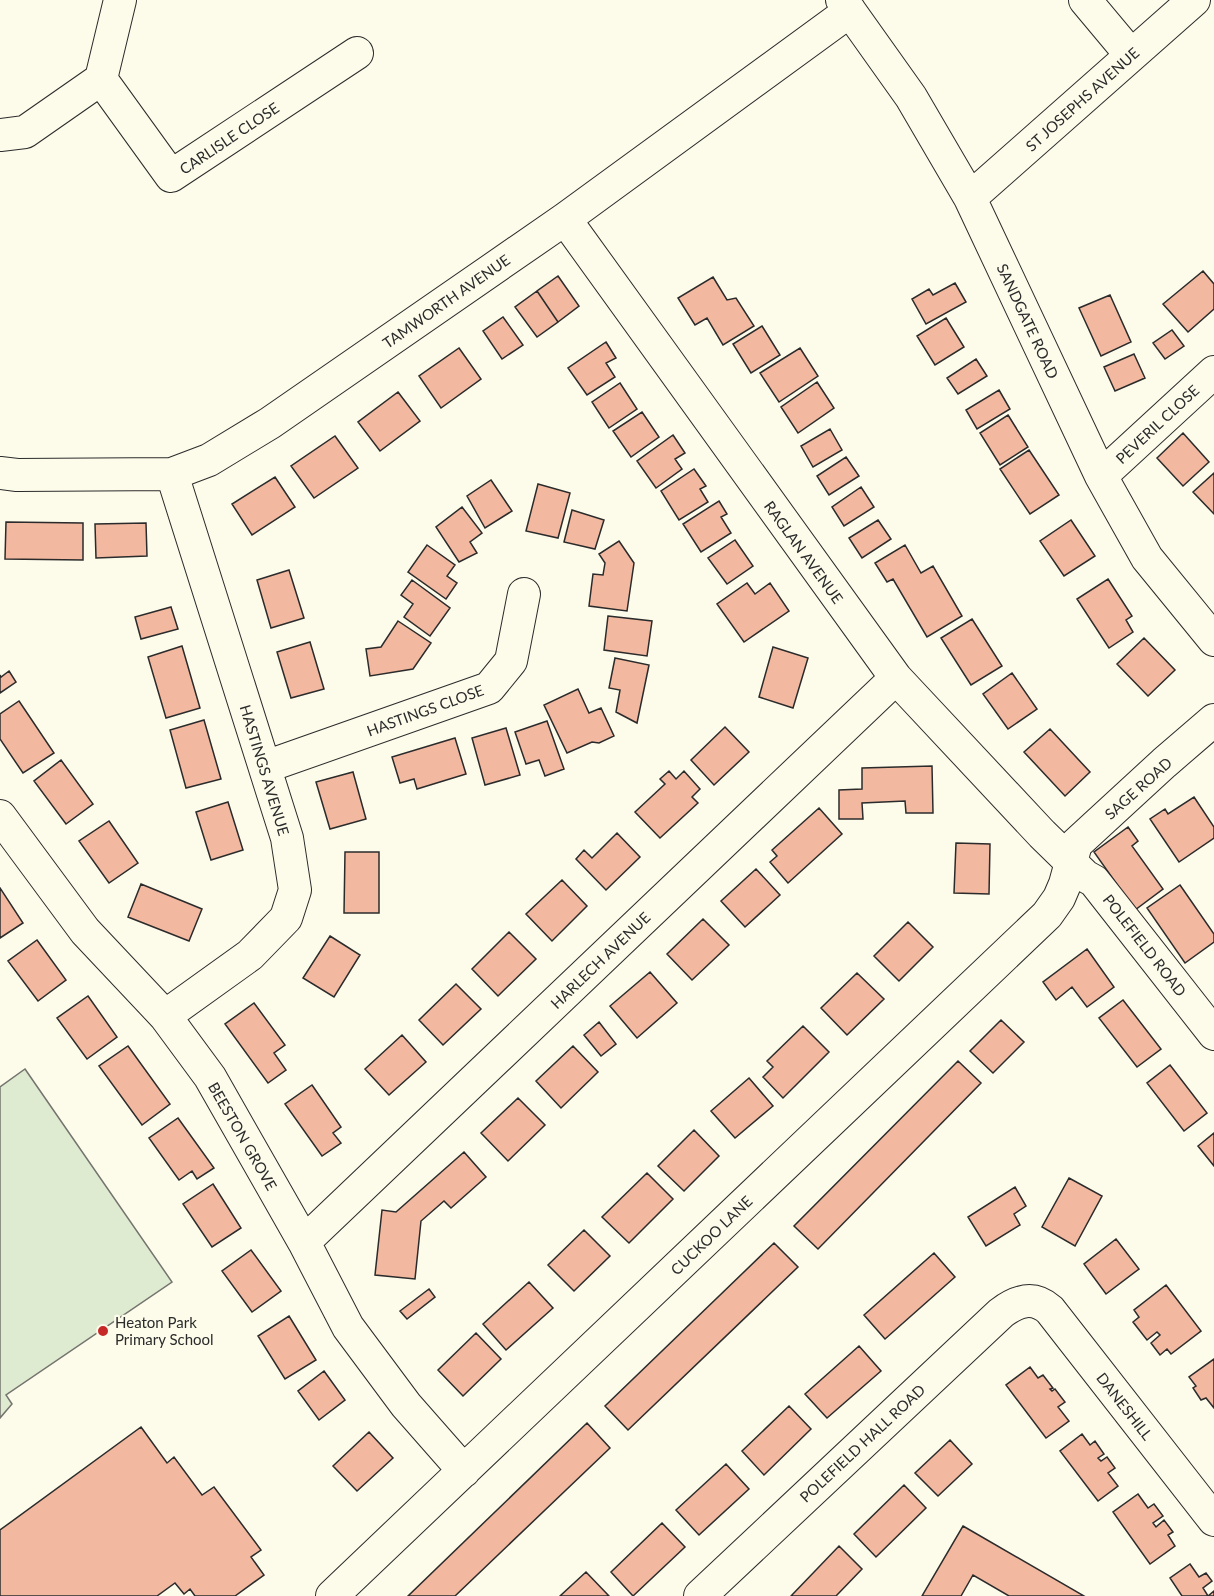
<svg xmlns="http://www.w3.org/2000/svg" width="1214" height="1596" font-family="Lato,sans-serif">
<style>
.green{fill:#deebd1;stroke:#74746e;stroke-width:1.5}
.building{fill:#f2b8a0;stroke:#2b2b2b;stroke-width:1.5}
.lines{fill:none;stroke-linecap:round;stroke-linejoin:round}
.minor-casing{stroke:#2b2b2b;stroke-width:34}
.minor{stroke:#fdfbea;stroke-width:32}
.poi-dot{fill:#c62828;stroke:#fdfbea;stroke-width:2}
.labels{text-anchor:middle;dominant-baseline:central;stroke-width:4.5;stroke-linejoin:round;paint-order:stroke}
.street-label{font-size:15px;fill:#2b2b2b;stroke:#fdfbea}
.poi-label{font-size:15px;fill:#2b2b2b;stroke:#fdfbea;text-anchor:start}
</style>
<rect width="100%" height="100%" fill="#fdfbea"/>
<path class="green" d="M25,1069L172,1282L6,1395L12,1404L0,1418V1087Z"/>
<path class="building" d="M1203,271L1214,284V309L1188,332L1163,304Z
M558,276L579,306L558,322L537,291Z
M713,277L727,300L736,298L754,326L723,345L707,318L695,325L678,298Z
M955,283L966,302L926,324L912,299L929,289L933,295Z
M537,291L558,322L537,337L515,307Z
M1110,295L1131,342L1101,356L1079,308Z
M503,317L523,345L502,359L483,331Z
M946,318L964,347L935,365L917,336Z
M762,326L780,355L751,373L733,344Z
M1172,330L1184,346L1165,359L1153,343Z
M606,342L616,358L606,363L615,377L587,395L568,368Z
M459,348L481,379L441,408L419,376Z
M800,348L818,376L779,402L760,373Z
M1134,354L1145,378L1115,391L1104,367Z
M976,359L987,376L958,394L947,378Z
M817,382L834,408L798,433L781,407Z
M620,383L637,409L609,428L592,402Z
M999,390L1010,409L977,429L966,410Z
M398,392L420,421L380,451L358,422Z
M642,412L659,437L631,457L613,431Z
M1008,415L1028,447L1000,465L980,433Z
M830,429L842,450L813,467L801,446Z
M1183,433L1209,462L1183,486L1157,458Z
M673,435L685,453L675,459L682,469L656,488L637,461Z
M335,436L358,468L314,498L291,466Z
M1029,450L1059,495L1030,514L1000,469Z
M846,457L859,476L829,495L817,476Z
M694,469L706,486L700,489L708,502L679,520L661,491Z
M1214,473V514L1193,492Z
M275,477L295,507L252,535L232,504Z
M491,480L512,511L485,528L467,496Z
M538,484L570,493L558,538L526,531Z
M861,487L874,507L844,526L832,507Z
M719,501L727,514L721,517L731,533L701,552L683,524Z
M462,507L482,533L470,542L477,553L459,562L436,527Z
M572,510L604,520L595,549L564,542Z
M878,520L891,539L862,558L849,538Z
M1071,520L1095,556L1064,576L1040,541Z
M6,522L83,523V560L5,559Z
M146,523L147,556L96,558L95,524Z
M735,540L753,566L727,584L708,558Z
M619,541L634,563L627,611L589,606L593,574L603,575L605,563L599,554Z
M427,545L455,565L447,576L457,583L446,599L408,572Z
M905,545L921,573L933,566L962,616L927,637L893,579L887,582L875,563Z
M289,570L304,618L271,628L257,580Z
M1108,579L1132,616L1126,620L1133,632L1109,648L1077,599Z
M412,580L450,608L430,636L404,617L413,604L401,595Z
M747,583L755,594L770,583L789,611L744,642L717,604Z
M171,607L178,629L141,639L135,617Z
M608,616L652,621L647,656L604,650Z
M972,619L1002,666L971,685L941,638Z
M398,621L431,643L413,669L370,676L366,649L381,647Z
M1144,638L1175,670L1148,696L1117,664Z
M310,642L324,689L291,698L277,652Z
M182,646L200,708L166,718L148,657Z
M773,647L808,658L793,708L759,697Z
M615,658L649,665L637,723L616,712L620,690L609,688Z
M9,671L16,682L0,693V675L1,677Z
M1012,673L1037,709L1008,729L983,694Z
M578,689L589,713L601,708L614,736L599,743L592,742L567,753L544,705Z
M19,701L54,753L23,773L0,739V714Z
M204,720L221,779L186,788L170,730Z
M547,721L564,769L545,776L539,760L526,764L515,732Z
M725,727L749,752L714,785L691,760Z
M506,728L520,775L485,785L472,738Z
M1050,729L1090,772L1065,796L1024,752Z
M455,738L466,774L417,789L414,779L400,783L392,757Z
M61,760L93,804L66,824L34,781Z
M932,766L933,813H906L905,801L862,803L863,819H839V790L862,789V768Z
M669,771L676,779L684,771L700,789L692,797L698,803L660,838L635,812L665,784L660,779Z
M353,772L366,819L330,829L316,782Z
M1194,797L1214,827V838L1179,862L1150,819L1165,809L1168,814Z
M228,802L243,850L211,860L196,812Z
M819,808L842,834L788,883L770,862L777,856L772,850Z
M109,821L138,863L109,883L79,841Z
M1128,827L1138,841L1132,846L1163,889L1135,910L1094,852Z
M617,833L640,857L606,890L576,859L584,850L592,858Z
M956,843L990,844L989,894L954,893Z
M345,852H379V913H344Z
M756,869L780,895L745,927L721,901Z
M562,880L587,906L552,941L526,914Z
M141,884L202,909L189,941L128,917Z
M1180,885L1214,934V942L1185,963L1147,908Z
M0,888L23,923L0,938Z
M703,919L729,945L692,980L667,954Z
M908,922L933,947L899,981L874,956Z
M509,932L536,959L498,996L472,969Z
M330,936L360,955L334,997L303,978Z
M37,940L66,980L38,1001L8,961Z
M1087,949L1114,987L1087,1007L1072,987L1056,1000L1043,982Z
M650,972L677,1003L637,1038L610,1006Z
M857,973L884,999L847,1035L821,1008Z
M456,984L481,1009L443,1045L419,1020Z
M88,996L117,1037L87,1059L57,1018Z
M1123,1000L1161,1049L1137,1067L1099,1018Z
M254,1003L285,1045L274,1053L286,1070L268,1083L225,1024Z
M1001,1020L1024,1042L993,1073L970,1051Z
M599,1022L616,1044L601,1056L584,1035Z
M803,1026L829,1052L783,1098L763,1077L773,1067L767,1061Z
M402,1035L426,1062L389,1095L365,1069Z
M128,1046L170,1104L142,1125L99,1066Z
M573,1046L598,1072L561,1108L536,1081Z
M958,1061L981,1083L818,1249L794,1226Z
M1170,1065L1207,1113L1184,1131L1147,1083Z
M749,1078L773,1106L735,1138L711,1111Z
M312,1085L341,1127L333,1133L341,1143L322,1156L285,1104Z
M518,1098L545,1125L508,1161L481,1133Z
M178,1118L214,1168L197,1179L192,1171L179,1180L149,1138Z
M694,1130L719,1156L684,1191L658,1166Z
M1214,1133V1166L1198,1146Z
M464,1152L486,1177L451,1208L444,1201L421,1221L415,1279L375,1275L382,1210L396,1212Z
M647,1173L673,1199L629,1243L602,1217Z
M1069,1178L1102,1196L1075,1246L1042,1227Z
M213,1184L241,1228L212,1247L183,1204Z
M1015,1187L1026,1206L1014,1214L1020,1225L986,1246L968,1217Z
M584,1230L610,1256L574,1291L548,1265Z
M1116,1239L1139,1269L1106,1294L1084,1264Z
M774,1243L798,1267L628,1430L605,1406Z
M251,1250L281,1291L252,1312L222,1271Z
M934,1253L955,1277L885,1339L864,1315Z
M529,1282L553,1308L506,1350L483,1324Z
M1166,1285L1201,1331L1171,1354L1167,1349L1160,1355L1151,1343L1160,1335L1157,1332L1147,1340L1133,1322L1139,1317L1134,1310Z
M429,1289L435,1297L407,1319L400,1311Z
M289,1316L316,1360L285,1379L258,1336Z
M476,1333L501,1359L463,1396L438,1370Z
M859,1346L881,1371L827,1418L805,1394Z
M1214,1359V1408L1206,1398L1201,1400L1193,1388L1196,1386L1189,1377Z
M1030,1367L1038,1378L1043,1375L1053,1388L1050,1389L1052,1391L1055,1389L1065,1402L1058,1407L1069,1421L1046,1438L1006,1385Z
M324,1371L345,1400L319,1420L298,1391Z
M789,1406L811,1429L764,1475L742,1451Z
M587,1423L610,1448L455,1596H408Z
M141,1427L167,1463L174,1457L202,1495L214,1487L261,1550L251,1557L264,1575L235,1596H195L190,1589L184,1594L175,1583L157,1596H0V1530Z
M369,1432L393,1458L357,1491L333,1466Z
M1082,1434L1090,1445L1095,1441L1104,1454L1098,1458L1101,1461L1107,1457L1115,1468L1108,1473L1118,1486L1098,1501L1060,1451Z
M950,1440L972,1464L938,1496L915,1473Z
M726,1464L749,1489L699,1535L676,1510Z
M904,1485L926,1508L876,1557L854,1534Z
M1138,1494L1148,1508L1154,1504L1163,1516L1153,1523L1156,1527L1164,1520L1173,1532L1168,1535L1175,1546L1150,1564L1113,1512Z
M662,1523L685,1547L633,1596L611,1572Z
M963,1526L1084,1596H1009L973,1575L961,1596H922Z
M839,1546L862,1569L836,1596H791Z
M1190,1564L1199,1577L1206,1573L1212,1581L1203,1588L1208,1596L1214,1591V1596H1182L1170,1578Z
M586,1572L609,1596H560Z"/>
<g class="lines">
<g class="minor-casing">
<path id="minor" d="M842,0L911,97L970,198L1101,476L1147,558L1214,640
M1085,0L1131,55
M101,79L171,176L357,53
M0,135L25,132L101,79L120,0
M970,198L1194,0
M565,219L896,678L1042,834L1085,876L1094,881L1214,1034
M0,473L17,475L172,474L209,460L270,423L565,219L850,11
M1101,476L1214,372
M265,767L489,688L511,661L524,594
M0,816L85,931L165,1016L210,1077L304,1242L348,1327L406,1405L464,1471
M165,1016L250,955L286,918L295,890L287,838L172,474
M304,1242L896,678
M332,1596L1047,915L1059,898L1065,884L1076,844L1164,763L1214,720
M700,1596L1001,1313C1017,1301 1033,1295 1050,1310L1214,1520"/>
</g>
<use href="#minor" class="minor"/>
</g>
<circle class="poi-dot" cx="103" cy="1331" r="6"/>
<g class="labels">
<g class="street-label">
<text transform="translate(1082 99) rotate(-42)">ST JOSEPHS AVENUE</text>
<text transform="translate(229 138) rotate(-34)">CARLISLE CLOSE</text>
<text transform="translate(446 301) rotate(-35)">TAMWORTH AVENUE</text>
<text transform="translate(1028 321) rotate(65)">SANDGATE ROAD</text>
<text transform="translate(1157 424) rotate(-43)">PEVERIL CLOSE</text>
<text transform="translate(804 552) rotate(54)">RAGLAN AVENUE</text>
<text transform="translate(425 710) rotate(-20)">HASTINGS CLOSE</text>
<text transform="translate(265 770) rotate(73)">HASTINGS AVENUE</text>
<text transform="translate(1138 788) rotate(-42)">SAGE ROAD</text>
<text transform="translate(1145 945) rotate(52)">POLEFIELD ROAD</text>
<text transform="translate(600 960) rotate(-44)">HARLECH AVENUE</text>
<text transform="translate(243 1136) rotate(60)">BEESTON GROVE</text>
<text transform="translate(711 1235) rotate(-44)">CUCKOO LANE</text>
<text transform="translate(1125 1406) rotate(52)">DANESHILL</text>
<text transform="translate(862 1443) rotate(-43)">POLEFIELD HALL ROAD</text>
</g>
<g class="poi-label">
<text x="115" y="1322">Heaton Park<tspan x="115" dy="17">Primary School</tspan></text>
</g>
</g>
</svg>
